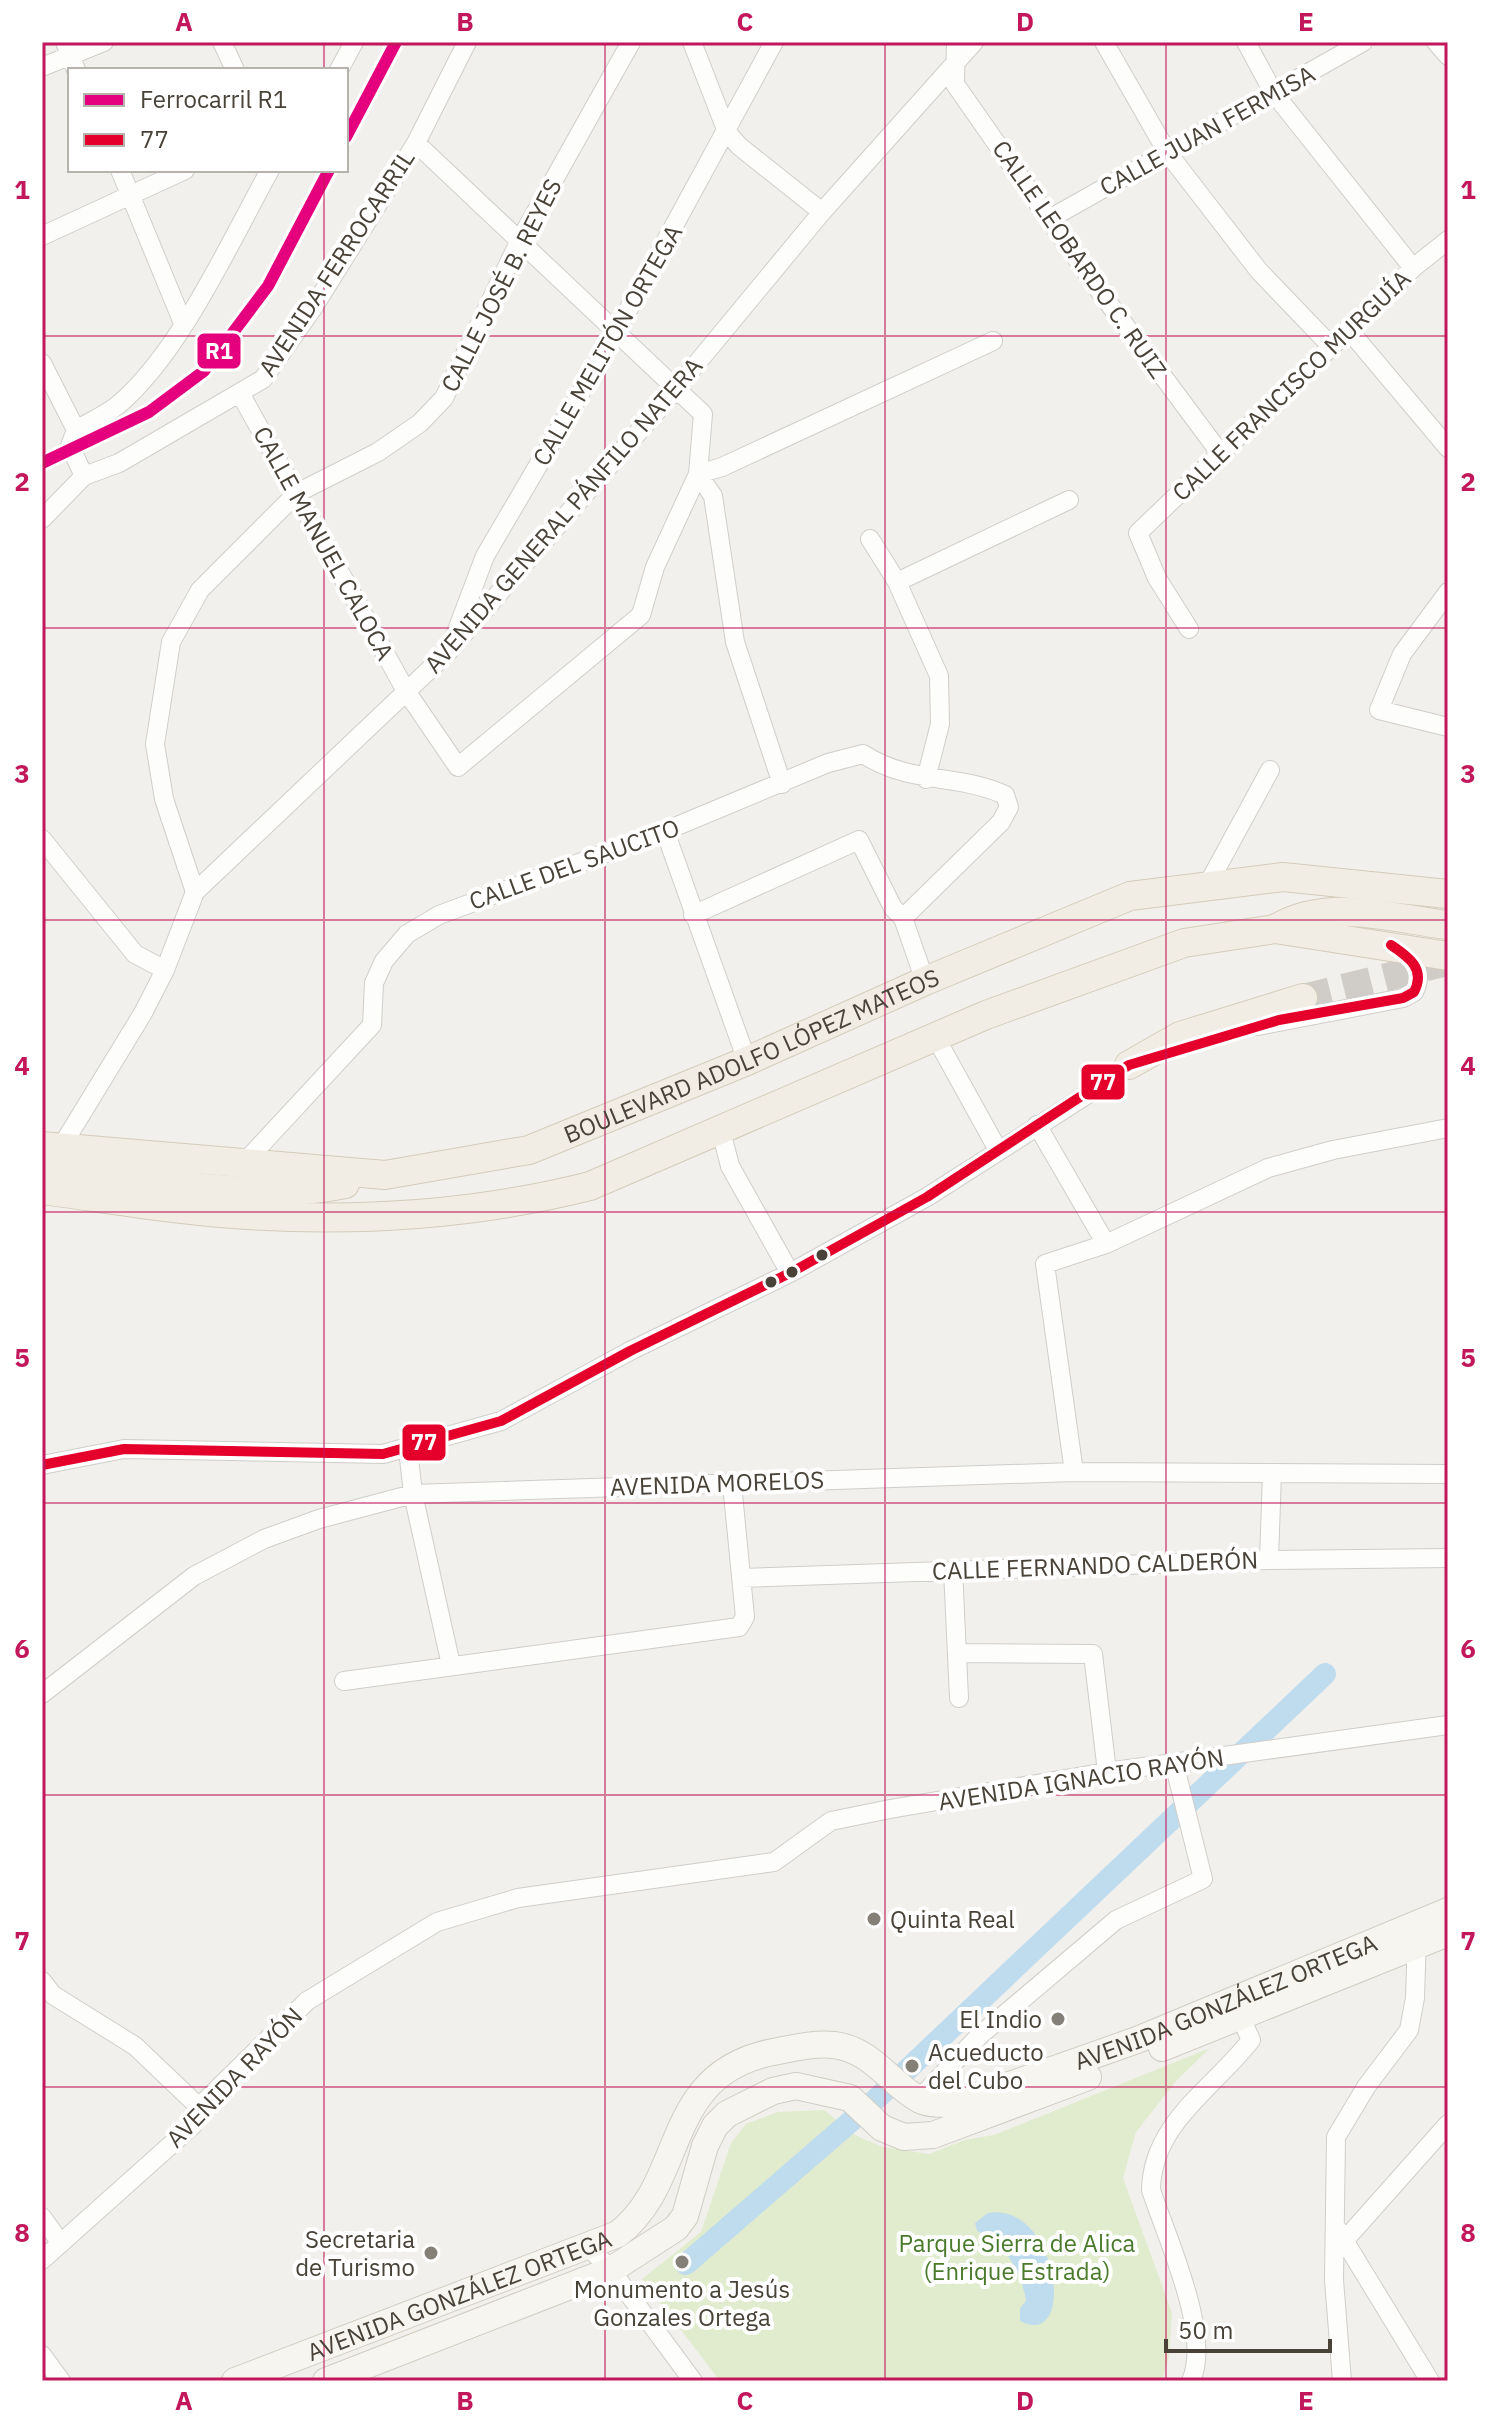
<svg xmlns="http://www.w3.org/2000/svg" width="1490" height="2423" font-family="'IBM Plex Sans',sans-serif">
<style>
.green{fill:#e0eccd}
.water{fill:#bedcee}
.lines{fill:none;stroke-linecap:round;stroke-linejoin:round}
.canal{stroke:#bedcee;stroke-width:22}
.primary-tunnel{stroke:#d0cdc8;stroke-width:28;stroke-dasharray:28 14;stroke-linecap:butt}
.street-casing{stroke:#d0ceca;stroke-width:20}
.secondary-casing{stroke:#d0cdc3;stroke-width:28}
.primary-casing{stroke:#d4ccba;stroke-width:30}
.street{stroke:#fdfdfc;stroke-width:18}
.secondary{stroke:#f7f5f0;stroke-width:26}
.primary{stroke:#f1ede5;stroke-width:28}
.bus-1-casing{stroke:#fff;stroke-width:16}
.bus-1{stroke:#e4002b;stroke-width:10}
.rail-1-casing{stroke:#fff;stroke-width:18}
.rail-1{stroke:#e5007d;stroke-width:12}
.grid{fill:none;stroke:#c2185b;stroke-width:2;stroke-opacity:0.55}
.bus-dot{fill:#484238;stroke:#fff;stroke-width:3}
.poi-dot{fill:#847f77;stroke:#fff;stroke-width:3}
.labels{text-anchor:middle;dominant-baseline:central;stroke-width:8;stroke-linejoin:round;paint-order:stroke}
.street-label{font-size:24px;fill:#484238;stroke:#fff}
.poi-label{font-size:24px;fill:#484238;stroke:#fff;text-anchor:start}
.park-label{font-size:24px;fill:#4a7a2b;stroke:#fff}
.line-badge{stroke:#fff;stroke-width:3}
.badge-label{font-size:22px;text-anchor:middle;font-weight:bold;fill:#fff}
.neatline{fill:none;stroke:#c2185b;stroke-width:3}
.grid-label{font-size:26px;text-anchor:middle;font-weight:bold;fill:#c2185b}
</style>
<rect width="100%" height="100%" fill="#f2f0ec"/>
<path class="green" d="M1210,2048L1177,2080L1136,2132L1123,2178L1172,2313L1169,2356L1162,2381H720L642,2279L701,2232L731,2143L746,2124L778,2112L824,2110L857,2136L883,2147L929,2154L965,2140L994,2135Z"/>
<path class="water" d="M988,2213C1058,2201 1078,2351 1020,2321V2308L1026,2301C1022,2273 1004,2241 977,2231L975,2223Z"/>
<g class="lines">
<path class="canal" d="M686,2264L872,2103L1325,1674"/>
<path class="primary-tunnel" d="M1303,998L1443,963"/>
<g class="street-casing">
<path id="street" d="M65,42L76,70
M222,42L235,70
M692,42L727,132L739,146L822,212
M956,42L955,84L1098,289L1220,453
M1104,42L1167,152L1259,271L1331,346
M1246,42L1273,92L1413,268
M1436,42L1448,56
M42,67L104,42
M339,70L354,42
M416,143L703,414L698,474L713,496L735,642L782,784
M120,170L183,323
M1051,218L1363,42
M42,236L185,170
M1348,329L1448,448
M42,363L76,430L70,446L84,476
M241,395L406,691L458,767L641,615L655,567L698,474L722,467L993,341
M76,430C89,422 106,415 118,405C180,353 230,242 270,170
M42,519L84,476L119,463L263,379L313,308L416,143L467,42
M870,539L897,582L939,676L940,724L926,779
M897,582L1069,500
M1448,592L1402,654L1379,710L1448,727
M1189,629L1157,578L1138,533L1413,268L1448,240
M454,638L485,556L615,334L774,42
M665,831L747,1061
M42,839L135,954L165,970
M1208,884L1270,770
M195,892L164,799L155,744L171,642L200,590L297,493L378,452L420,423L444,398L519,242L631,42
M693,915L859,840L893,908L903,918
M1258,1026L1403,998L1414,992C1423,975 1416,961 1400,951
M936,1038L998,1150
M1037,1125L1106,1244
M721,1131L730,1166L790,1273
M60,1149L143,1013L165,970L195,892L448,652L674,391L822,212L974,42
M243,1164L372,1025L374,983L384,961L407,934L439,915L665,831L828,763L863,754C912,785 955,773 1005,795L1009,807L1001,822L903,918L925,981
M408,1449L413,1494L451,1665
M42,1465L124,1449L383,1454L501,1421L630,1351L790,1273L927,1197L1138,1062
M1074,1472L1045,1264L1106,1244L1268,1168L1333,1150L1448,1128
M1269,1560L1272,1474
M953,1570L959,1698
M741,1578L1269,1560L1448,1558
M957,1653L1093,1654L1107,1772
M344,1681L739,1627L745,1617L732,1484
M42,1694L194,1576L264,1539L319,1519L413,1494L1074,1472L1448,1474
M42,1981L53,1995L135,2046L199,2107
M919,2099L979,2036L1116,1920L1203,1879L1174,1763
M42,2217L60,2242
M1336,2227L1430,2381
M1344,2241L1448,2124
M587,2245L611,2270L693,2381
M42,2260L193,2125L199,2107L307,2001L437,1922L518,1898L774,1862L831,1821L890,1809L1107,1772L1448,1725
M42,2355L61,2381
M1191,2381C1212,2334 1167,2239 1151,2190C1152,2123 1214,2088 1251,2040L1236,2007
M1342,2381L1334,2280L1336,2137L1366,2087L1409,2030L1415,1998L1417,1935"/>
</g>
<g class="secondary-casing">
<g id="secondary">
<path d="M1162,2048L1448,1933"/>
<path id="s1" d="M235,2381L618,2234C688,2180 661,2074 773,2052C794,2048 813,2043 834,2045C873,2050 889,2083 920,2100C931,2105 944,2104 956,2104L1137,2040L1448,1911"/>
<path d="M326,2381L611,2270L676,2228L685,2216L705,2146L715,2126L727,2114L773,2091L796,2086L850,2098L882,2128L904,2137L933,2135L1088,2077"/>
</g>
</g>
<g class="primary-casing">
<g id="primary">
<path d="M1275,929C1327,897 1390,918 1447,925"/>
<path d="M1129,1065L1180,1036L1303,998"/>
<path id="s2" d="M42,1146L385,1175L529,1150L747,1061L925,981L1130,896L1283,877L1448,894"/>
<path d="M44,1165C138,1178 252,1204 345,1184"/>
<path d="M42,1190C110,1199 179,1211 247,1215C362,1222 479,1214 590,1186L986,1015L1184,943L1275,929L1448,956"/>
</g>
</g>
<use href="#street" class="street"/>
<use href="#secondary" class="secondary"/>
<use href="#primary" class="primary"/>
<g class="bus-1-casing">
<path id="bus-1" d="M42,1465L124,1449L383,1454L501,1421L630,1351L790,1273L927,1197L1129,1065L1279,1020L1403,998L1414,992C1426,969 1409,957 1391,945"/>
</g>
<use href="#bus-1" class="bus-1"/>
<g class="rail-1-casing">
<path id="rail-1" d="M346,137L396,42
M42,463L149,412L204,371L268,286L329,170"/>
</g>
<use href="#rail-1" class="rail-1"/>
</g>
<path class="grid" d="M324,42V70M605,42V2381M885,42V2381M1166,42V2381M324,170V2381M42,336H1448M42,628H1448M42,920H1448M42,1212H1448M42,1503H1448M42,1795H1448M42,2087H1448"/>
<g class="bus-dot">
<circle cx="822" cy="1255" r="7"/>
<circle cx="792" cy="1272" r="7"/>
<circle cx="771" cy="1282" r="7"/>
</g>
<g class="poi-dot">
<circle cx="874" cy="1919" r="8"/>
<circle cx="1058" cy="2019" r="8"/>
<circle cx="912" cy="2066" r="8"/>
<circle cx="431" cy="2253" r="8"/>
<circle cx="682" cy="2262" r="8"/>
</g>
<g class="labels">
<g class="street-label">
<text transform="translate(1207 130) rotate(-29)">CALLE JUAN FERMISA</text>
<text transform="translate(1080 259) rotate(55)">CALLE LEOBARDO C. RUIZ</text>
<text transform="translate(336 263) rotate(-57)">AVENIDA FERROCARRIL</text>
<text transform="translate(501 285) rotate(-63)">CALLE JOSÉ B. REYES</text>
<text transform="translate(607 345) rotate(-60)">CALLE MELITÓN ORTEGA</text>
<text transform="translate(1291 385) rotate(-44)">CALLE FRANCISCO MURGUÍA</text>
<text transform="translate(563 515) rotate(-49)">AVENIDA GENERAL PÁNFILO NATERA</text>
<text transform="translate(324 543) rotate(61)">CALLE MANUEL CALOCA</text>
<text transform="translate(574 864) rotate(-20)">CALLE DEL SAUCITO</text>
<text stroke="none"><textPath href="#s2" startOffset="732">BOULEVARD ADOLFO LÓPEZ MATEOS</textPath></text>
<text transform="translate(717 1483) rotate(-2)">AVENIDA MORELOS</text>
<text transform="translate(1095 1565) rotate(-2)">CALLE FERNANDO CALDERÓN</text>
<text transform="translate(1081 1779) rotate(-9)">AVENIDA IGNACIO RAYÓN</text>
<text stroke="none"><textPath href="#s1" startOffset="1150">AVENIDA GONZÁLEZ ORTEGA</textPath></text>
<text transform="translate(234 2077) rotate(-46)">AVENIDA RAYÓN</text>
<text stroke="none"><textPath href="#s1" startOffset="240">AVENIDA GONZÁLEZ ORTEGA</textPath></text>
</g>
<g class="poi-label">
<text x="890" y="1919">Quinta Real</text>
<text x="1042" y="2019" text-anchor="end">El Indio</text>
<text x="928" y="2052">Acueducto<tspan x="928" dy="28">del Cubo</tspan></text>
<text x="415" y="2239" text-anchor="end">Secretaria<tspan x="415" dy="28">de Turismo</tspan></text>
<text x="682" y="2289" text-anchor="middle">Monumento a Jesús<tspan x="682" dy="28">Gonzales Ortega</tspan></text>
</g>
<g class="park-label">
<text x="1017" y="2243">Parque Sierra de Alica<tspan x="1017" dy="28">(Enrique Estrada)</tspan></text>
</g>
</g>
<g class="line-badge">
<rect x="196" y="332" width="46" height="38" rx="8" fill="#e5007d"/>
<rect x="1080" y="1063" width="46" height="38" rx="8" fill="#e4002b"/>
<rect x="401" y="1423" width="46" height="39" rx="8" fill="#e4002b"/>
</g>
<g class="badge-label">
<text x="219" y="359">R1</text>
<text x="1103" y="1090">77</text>
<text x="424" y="1450">77</text>
</g>
<rect width="1490" height="2423" fill="none" stroke="#ffffff" stroke-width="88"/>
<rect x="68" y="68" width="280" height="104" fill="#ffffff" stroke="#b6b3af" stroke-width="2"/>
<rect x="84" y="94" width="40" height="12" fill="#e5007d" stroke="#b6b3af" stroke-width="2"/>
<text x="140" y="108" font-size="24" fill="#484238">Ferrocarril R1</text>
<rect x="84" y="134" width="40" height="12" fill="#e4002b" stroke="#b6b3af" stroke-width="2"/>
<text x="140" y="148" font-size="24" fill="#484238">77</text>
<path d="M1166 2339v12h164v-12" fill="none" stroke="#484238" stroke-width="4"/>
<text x="1178" y="2339" font-size="24" fill="#484238" stroke="#ffffff" stroke-width="6" paint-order="stroke">50 m</text>
<rect x="44" y="44" width="1402" height="2335" class="neatline"/>
<g class="grid-label">
<text x="184" y="31">A</text>
<text x="465" y="31">B</text>
<text x="745" y="31">C</text>
<text x="1025" y="31">D</text>
<text x="1306" y="31">E</text>
<text x="22" y="199">1</text>
<text x="1468" y="199">1</text>
<text x="22" y="491">2</text>
<text x="1468" y="491">2</text>
<text x="22" y="783">3</text>
<text x="1468" y="783">3</text>
<text x="22" y="1075">4</text>
<text x="1468" y="1075">4</text>
<text x="22" y="1367">5</text>
<text x="1468" y="1367">5</text>
<text x="22" y="1658">6</text>
<text x="1468" y="1658">6</text>
<text x="22" y="1950">7</text>
<text x="1468" y="1950">7</text>
<text x="22" y="2242">8</text>
<text x="1468" y="2242">8</text>
<text x="184" y="2410">A</text>
<text x="465" y="2410">B</text>
<text x="745" y="2410">C</text>
<text x="1025" y="2410">D</text>
<text x="1306" y="2410">E</text>
</g>
</svg>
